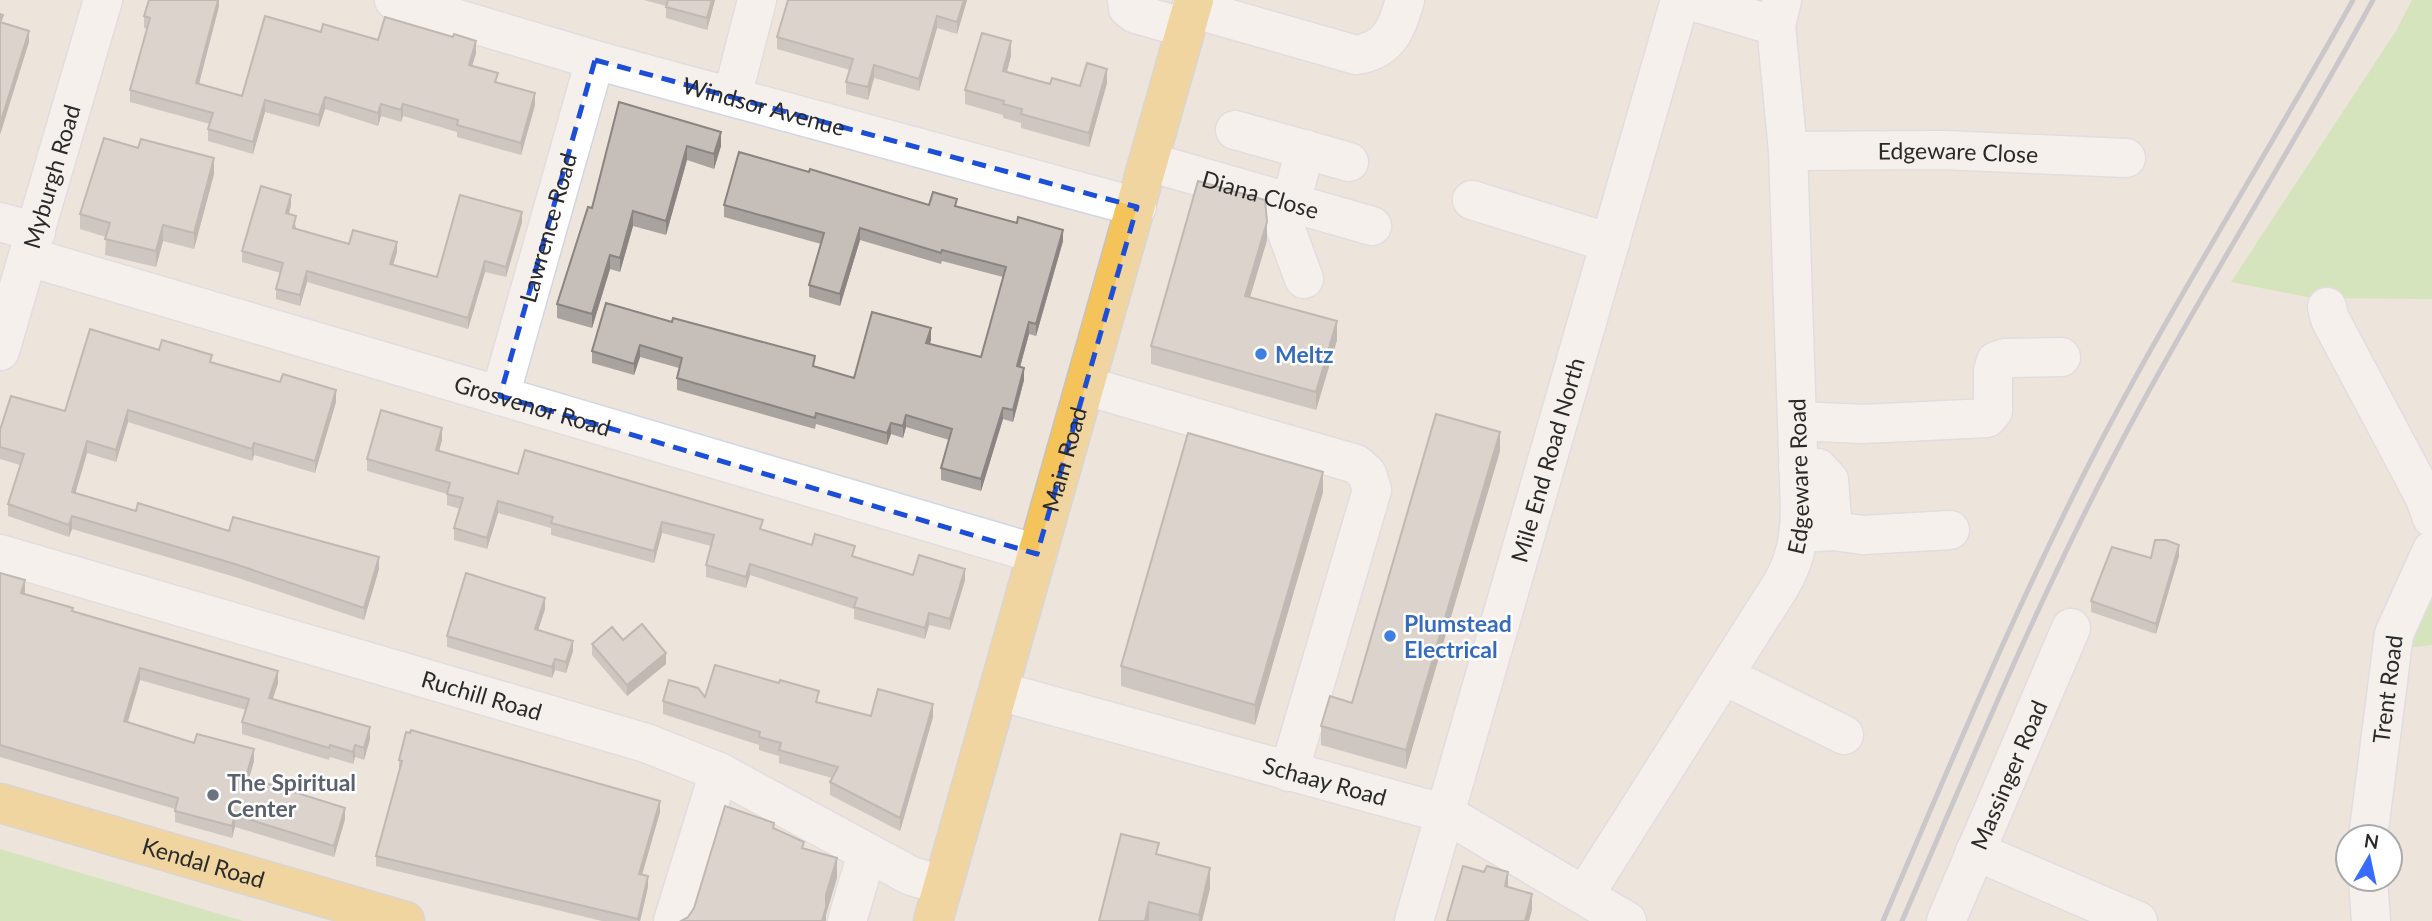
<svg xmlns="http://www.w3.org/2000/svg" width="2432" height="921" font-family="Lato,sans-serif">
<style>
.green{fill:#b8e597}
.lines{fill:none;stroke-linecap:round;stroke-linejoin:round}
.minor-casing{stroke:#d1d6e4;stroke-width:41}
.major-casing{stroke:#c3c3c3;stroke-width:41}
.minor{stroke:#fff;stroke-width:38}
.major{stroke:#f4c45a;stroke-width:38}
.rail{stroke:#9fa4b5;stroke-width:5}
.wall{fill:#a9a39f}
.shaded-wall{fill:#8a8582}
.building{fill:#c5beb9;stroke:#8a8582;stroke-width:2}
.marked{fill:none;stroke:#1d4ed8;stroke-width:5;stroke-dasharray:14 9;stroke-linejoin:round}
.shop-dot{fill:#3f7fe0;stroke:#fff;stroke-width:2.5}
.worship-dot{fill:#6b7280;stroke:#fff;stroke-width:2.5}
.labels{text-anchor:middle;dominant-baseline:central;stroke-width:5;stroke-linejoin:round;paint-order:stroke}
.street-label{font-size:23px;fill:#2a2a2a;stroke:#fff}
.shop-label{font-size:23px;font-weight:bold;fill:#366cbe;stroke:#fff;text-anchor:start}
.worship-label{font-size:23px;font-weight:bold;fill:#5b616d;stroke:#fff;text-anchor:start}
</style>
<rect width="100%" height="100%" fill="#ede4dc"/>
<path class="green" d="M2412,0H2432V299L2312,298L2231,282L2396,31Z
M2432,590V645L2407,648Z
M0,849L243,921H0Z"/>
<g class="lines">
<g class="minor-casing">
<g id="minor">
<path id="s1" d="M394,0L595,60L1137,207"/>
<path d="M1127,0L1128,8L1136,14L1186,28"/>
<path d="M1688,0L1776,26"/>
<path d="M1191,8L1356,55C1389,50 1397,29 1405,0"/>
<path d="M732,97L757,0"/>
<path d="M1235,130L1349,162"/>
<path id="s2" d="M1788,151L1943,150L2126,158"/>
<path id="s3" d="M1149,162L1372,226"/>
<path d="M1472,200L1610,243"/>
<path d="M0,222L36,232"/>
<path id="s4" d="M29,257L1037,554"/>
<path d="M1304,279L1285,227L1305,149"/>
<path d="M2327,307L2330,319L2425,498L2432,518"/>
<path id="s5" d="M0,351L103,0"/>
<path d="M1086,386L1356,464L1367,474L1372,490L1289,772"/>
<path id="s6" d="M500,396L595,60"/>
<path d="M1797,421L1863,424L1987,418L1993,411V371L1996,361L2005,358L2061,357"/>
<path d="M1798,467L1818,468L1829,480L1833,531"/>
<path d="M1799,533L1833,531L1863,535L1950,530"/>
<path id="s7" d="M0,554L646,743L719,772L911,876L943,885"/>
<path d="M1725,676L1844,735"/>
<path id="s8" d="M999,691L1446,814L1627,921"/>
<path id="s9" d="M2368,837L2394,634L2432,550"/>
<path d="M1975,851L2138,921"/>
<path d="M2368,879L2371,921"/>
<path id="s10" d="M1585,894L1781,585C1795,561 1799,540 1800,512L1788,151L1776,26L1782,0"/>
<path d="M673,921L719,772"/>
<path d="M847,921L867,853"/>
<path id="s11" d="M1414,921L1680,0"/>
<path id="s12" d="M1946,921L2071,628"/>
</g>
</g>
<g class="major-casing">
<g id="major">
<path id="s13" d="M0,803L405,921"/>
<path id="s14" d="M933,921L1194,0"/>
</g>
</g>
<use href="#minor" class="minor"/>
<use href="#major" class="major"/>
<path class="rail" d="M1883,921C1948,769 2012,616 2087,468C2169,308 2266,157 2353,0
M1902,921C1968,769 2031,616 2107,469C2190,309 2287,158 2373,0"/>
</g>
<path class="wall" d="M219,0V6L199,84L242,96L321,32L476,53L472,66L535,105L521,155L457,137V132L403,116L401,122L381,116L378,126L325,109L319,127L265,112L253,154L208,141V129L210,124L130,102V90L147,29L144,28V16Z
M644,0H715L707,30L666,18V6Z
M788,0H967L957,34L937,28L919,91L874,78L868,100L846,94V82L850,70L777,49V37Z
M1011,56L1007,72L1050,84L1080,86L1107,83L1089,147L1021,128V123L1003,118V115L965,104V90Z
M619,102L721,146L714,169L687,160L666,235L633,226L620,272L610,269L592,328L557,318V304L592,208Z
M214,174L194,249L163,241L156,267L105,255L106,237L80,229V214Z
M291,205L289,214L296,226V229L349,244L397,252L393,265L437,277L522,222L506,277L485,272L468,329L307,282L300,306L276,299V289L281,273L242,262V251Z
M724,205H929L957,206L1063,241L1036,336L1029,334L1020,367L1024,380L1013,422L1003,419L981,491L941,480V468L949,440L906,427L903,438L891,434L887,445L816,424L815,429L677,390V378L679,368L640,357L634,375L592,363V351L606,303L854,378L931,340L930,344L981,357L1003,277L942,261L941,264L860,240L840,306L809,297V285L821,244L724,217Z
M1267,240L1250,297L1337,340L1316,410L1151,364V346Z
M159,350L212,362L336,402L315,473L254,455L252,461L128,422L116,462L87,453L75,493L136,511L229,531L379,569L364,620L235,577L72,529L69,537L8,516V504L20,465L0,459V430L65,411Z
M442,440L439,451L518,474L763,530L913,575L965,580L950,630L929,625L925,639L854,619V609L750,575L746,588L706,577V565L711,546L662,533L654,563L551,535V528L498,513L487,549L454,540V528L460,509L447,505V494L367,471V459Z
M1500,451L1406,769L1321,745V726L1352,703Z
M1323,492L1255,725L1121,686V666Z
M2179,556L2156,634L2091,612V601L2151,558Z
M0,573L25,592L24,594L278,683L273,699L370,739L364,760L355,757L353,764L330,757L329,760L242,734V722L246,710L140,680L128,722L254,761L249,778L345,819L334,857L235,827L232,838L175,822V809L0,757Z
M545,609L538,630L573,651L566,673L555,670L552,678L447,647V636Z
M623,640L666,664L627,696L592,655V644Z
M705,697L819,702L871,716L933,717L900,831L830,795V782L832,778L779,763V756L759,750V745L663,714V701Z
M399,760L660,812L642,875L648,887L640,921H602L376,866V856L399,771Z
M1159,855L1210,888L1202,921H1099Z"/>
<path class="shaded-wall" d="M218,0H219V6L196,95V83Z
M712,0H715L707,30V18Z
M964,0H967L957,34V22Z
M937,16V28L919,91V79Z
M29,31V42L0,135V124Z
M476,41V53L469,77V65Z
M1011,41V56L1003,85V71Z
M874,65V78L868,100V87Z
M1107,69V83L1089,147V133Z
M535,93V105L521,155V143Z
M325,97V109L319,127V115Z
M265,100V112L253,154V142Z
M381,104V116L378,126V113Z
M403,104V116L401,122V110Z
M721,132V146L714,169V154Z
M687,146V160L666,235V221Z
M214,158V174L194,249V233Z
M291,195V205L286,223V213Z
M633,211V226L620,272V258Z
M522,212V222L506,277V267Z
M1267,222V240L1245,314V296Z
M163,225V241L156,267V251Z
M860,228V240L840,306V294Z
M1063,230V241L1036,336V324Z
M397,242V252L390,275V264Z
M610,255V269L592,328V314Z
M485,261V272L468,329V318Z
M307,271V282L300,306V295Z
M1337,321V340L1316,410V392Z
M1029,322V334L1017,378V366Z
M931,328V340L926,354V343Z
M640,345V357L634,375V364Z
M1024,368V380L1013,422V410Z
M336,390V402L315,473V461Z
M1003,408V419L981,491V479Z
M128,410V422L116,462V450Z
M906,415V427L903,438V426Z
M891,423V434L887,445V433Z
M442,428V440L436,461V450Z
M1500,432V451L1406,769V750Z
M87,441V453L72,505V492Z
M254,443V455L252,461V449Z
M1323,472V492L1255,725V705Z
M498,501V513L487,549V538Z
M72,516V529L69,537V525Z
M662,522V533L654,563V551Z
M2179,545V556L2156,634V624Z
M379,557V569L364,620V608Z
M750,564V575L746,588V577Z
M965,569V580L950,630V619Z
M25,580V592L21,605V593Z
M545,598V609L535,640V629Z
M929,613V625L925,639V628Z
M573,641V651L566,673V662Z
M666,653V664L627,696V685Z
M555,659V670L552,678V667Z
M140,668V680L124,733V721Z
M278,671V683L269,709V698Z
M933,704V717L900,831V818Z
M370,727V739L364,760V748Z
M355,745V757L353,764V752Z
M254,749V761L246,789V777Z
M660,801V812L639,885V874Z
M345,808V819L334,857V846Z
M235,815V827L232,838V826Z
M837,858V878L826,915V921H822L826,895Z
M1210,868V888L1202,921H1199V915Z
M1508,872V888L1505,886Z
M648,876V887L640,921H638Z
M1532,894V910L1529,921H1525Z
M1149,902V921H1145Z"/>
<path class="building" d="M149,0H218L196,83L242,96L265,16L321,32L323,24L378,40L385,17L453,37L454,34L476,41L469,65L498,73L495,82L535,93L521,143L457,125L458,120L403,104L401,110L381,104L378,113L325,97L319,115L265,100L253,142L208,129L213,113L130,90L150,18L144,16Z
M668,0H712L707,18L666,7Z
M788,0H964L957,22L937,16L919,79L874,65L868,87L846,82L853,59L777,37Z
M0,14L3,15L0,22L29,31L0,124Z
M982,33L1011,41L1003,71L1050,84L1052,78L1080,86L1087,63L1107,69L1089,133L1021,114L1022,109L1003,104L1004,101L965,90Z
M619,102L721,132L714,154L687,146L666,221L633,211L620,258L610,255L592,314L557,304L588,207L592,208Z
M104,138L138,148L141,139L214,158L194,233L163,225L156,251L105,239L110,223L80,214Z
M739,152L809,172L810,169L929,205L933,192L957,199L955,206L1017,223L1018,217L1063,230L1036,324L1029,322L1017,366L1024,368L1013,410L1003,408L981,479L941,468L952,429L906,415L903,426L891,423L887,433L816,413L815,418L677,378L682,358L640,345L634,364L592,351L606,303L672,322L673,318L815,356L813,366L854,378L872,312L931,328L926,343L981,357L1006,267L942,250L941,253L860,228L840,294L809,285L824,233L724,205Z
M1198,181L1265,200L1267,222L1245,296L1337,321L1316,392L1151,346Z
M261,186L291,195L286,213L296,216L293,228L349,244L353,230L397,242L390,264L437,277L460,195L522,212L506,267L485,261L468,318L307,271L300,295L276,289L283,263L242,251Z
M90,329L159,350L162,340L212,355L210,362L280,382L283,374L336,390L315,461L254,443L252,449L128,410L116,450L87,441L72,492L136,511L138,503L229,531L233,517L379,557L364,608L235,564L72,516L69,525L8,504L24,454L0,447V430L11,396L65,411Z
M381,410L442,428L436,450L518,474L525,450L763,520L760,529L812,545L815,534L855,546L852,556L913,575L919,555L965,569L950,619L929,613L925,628L854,607L857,598L750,564L746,577L706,565L714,535L662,522L654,551L551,523L553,517L498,501L487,538L454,528L463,498L447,494L450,483L367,459Z
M1436,414L1500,432L1406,750L1321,726L1330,696L1352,703Z
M1188,433L1323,472L1255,705L1121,666Z
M2155,540H2166L2179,545L2156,624L2091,601L2112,547L2151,558Z
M0,573L25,580L21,593L73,608L72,611L278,671L269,698L370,727L364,748L355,745L353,752L330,745L329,748L242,722L249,699L140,668L124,721L194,743L197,734L254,749L246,777L345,808L334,846L235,815L232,826L175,811L178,798L0,745Z
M466,573L545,598L535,629L573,641L566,662L555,659L552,667L447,636Z
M642,624L666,653L627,685L592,644L612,627L623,640Z
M715,665L779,683L780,680L819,691L816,702L871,716L878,689L933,704L900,818L830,782L838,767L779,750L781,743L759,737L760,732L663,701L669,680L698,688L705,697Z
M411,730L660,801L639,874L648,876L638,919L376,856L402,761L399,760L406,732L410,733Z
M725,806L774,823L773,828L804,842L802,848L837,858L826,895V907L822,921H681L688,917L694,908Z
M1121,834L1159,843L1156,854L1210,868L1199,915L1149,902L1145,921H1099Z
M1463,866L1484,872L1487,866L1508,872L1505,886L1532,894L1525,921H1447Z"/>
<path d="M0 0H2432V921H0ZM595,60L1137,207L1037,554L500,396Z" fill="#ede4dc" fill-opacity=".55" fill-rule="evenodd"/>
<path class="marked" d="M595,60L1137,207L1037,554L500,396Z"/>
<g class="shop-dot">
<circle cx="1261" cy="354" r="7"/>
<circle cx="1390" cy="636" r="7"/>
</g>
<circle class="worship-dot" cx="213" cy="795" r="7"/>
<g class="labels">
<g class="street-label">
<text stroke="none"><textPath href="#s1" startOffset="385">Windsor Avenue</textPath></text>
<text stroke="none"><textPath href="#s2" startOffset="170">Edgeware Close</textPath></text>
<text stroke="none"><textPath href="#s5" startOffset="182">Myburgh Road</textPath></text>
<text stroke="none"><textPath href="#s3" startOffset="116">Diana Close</textPath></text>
<text stroke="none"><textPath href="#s6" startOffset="175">Lawrence Road</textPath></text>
<text stroke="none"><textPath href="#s4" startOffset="525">Grosvenor Road</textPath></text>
<text stroke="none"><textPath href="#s14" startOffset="480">Main Road</textPath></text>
<text stroke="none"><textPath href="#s11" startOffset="480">Mile End Road North</textPath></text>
<text stroke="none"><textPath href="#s10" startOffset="478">Edgeware Road</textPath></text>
<text stroke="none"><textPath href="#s9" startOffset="149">Trent Road</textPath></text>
<text stroke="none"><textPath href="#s7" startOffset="502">Ruchill Road</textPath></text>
<text stroke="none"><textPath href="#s12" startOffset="159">Massinger Road</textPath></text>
<text stroke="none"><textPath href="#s8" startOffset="338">Schaay Road</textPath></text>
<text stroke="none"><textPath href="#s13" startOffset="212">Kendal Road</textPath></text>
</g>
<g class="shop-label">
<text x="1275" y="354">Meltz</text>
<text x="1404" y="623">Plumstead<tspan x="1404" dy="26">Electrical</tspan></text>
</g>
<g class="worship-label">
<text x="227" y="782">The Spiritual<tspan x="227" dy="26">Center</tspan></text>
</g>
</g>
<g transform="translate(2369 858) rotate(9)"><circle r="33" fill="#ffffff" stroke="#aaaaaa" stroke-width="2"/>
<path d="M0-5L12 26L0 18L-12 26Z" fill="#386cfe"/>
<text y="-10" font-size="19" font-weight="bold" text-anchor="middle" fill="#2a2a2a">N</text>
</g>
</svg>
